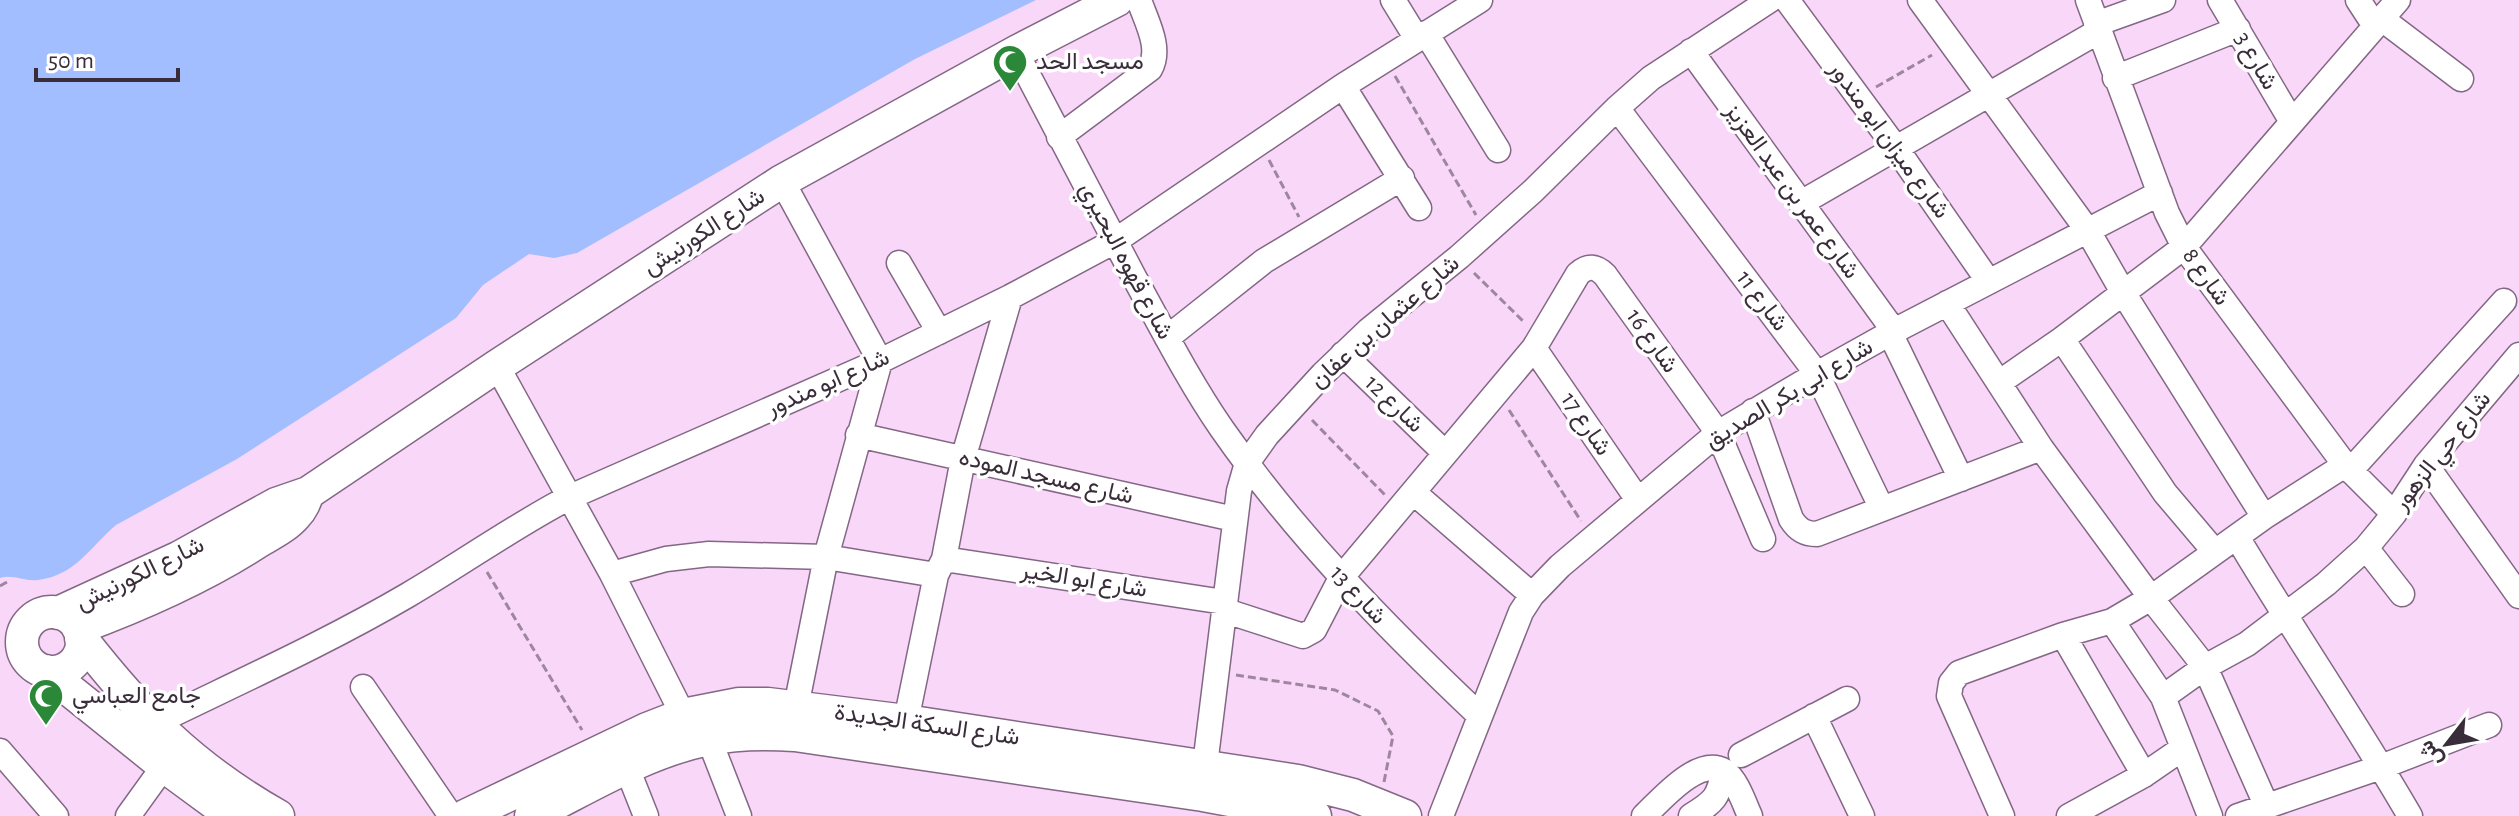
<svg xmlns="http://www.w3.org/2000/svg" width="2519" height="816" font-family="'Alegreya Sans',Vazirmatn,sans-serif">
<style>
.water{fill:#a2befe}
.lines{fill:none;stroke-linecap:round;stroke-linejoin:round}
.minor-casing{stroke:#846785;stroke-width:27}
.major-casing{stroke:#846785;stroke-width:35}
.path{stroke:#9e879e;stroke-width:3;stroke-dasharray:8 4;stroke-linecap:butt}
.minor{stroke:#fff;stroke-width:24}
.major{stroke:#fff;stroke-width:32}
.labels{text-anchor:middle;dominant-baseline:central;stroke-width:7;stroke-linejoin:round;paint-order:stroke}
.street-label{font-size:24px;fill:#392d39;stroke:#fff}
.poi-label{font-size:24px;fill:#392d39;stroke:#fff;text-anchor:start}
</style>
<rect width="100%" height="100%" fill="#f8d7f8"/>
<path class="water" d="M0,0H1036L915,59L577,253L554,258L529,254L483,285L456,318L237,459L116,525C89,548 76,575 38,580C25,582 13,574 0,578Z"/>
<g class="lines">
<g class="minor-casing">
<path id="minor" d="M1393,0L1417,39
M1787,0L1896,148L1989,282
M1920,0L2088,231L2124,294L2264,517
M2088,0L2167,213L2184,247L2345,465L2394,514
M2220,0L2292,122
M2358,0L2375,26
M2382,19L2461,79
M2096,24L2163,0
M1426,33L1498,150
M1691,51L1894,331
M1016,52C1055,127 1094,202 1134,277C1162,328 1189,381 1222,429C1296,535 1386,627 1480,716
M2115,78L2238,29
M1343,86L1419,208
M1617,108L1817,374L1882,509
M1059,137L1150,69C1162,48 1146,21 1139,0
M782,181L880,361L826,557L796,707
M1801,203L2099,31
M899,263L939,332
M1947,303L2041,448L2151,598L2205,667L2267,807
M1890,333L1961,479
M1167,338L1264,261L1402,178
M2062,339L2165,493L2215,552
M1534,348L1638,500
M1343,354L1445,453
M497,366L612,574L683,715
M2000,382L2062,339L2184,247L2398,0
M1753,411L1791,519C1798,530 1805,534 1817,534L2041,448
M858,435L1234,519
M2426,465L2519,596
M2350,471L2504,301
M1413,492L1532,595
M2237,537C2293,631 2355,721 2410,816
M2366,548L2402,594
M944,559L1224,602
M612,574L666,559L709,554L826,557L936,575
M1223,610L1303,636L1314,630L1341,578L1534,348L1578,274C1588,265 1596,266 1605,275L1718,433L1763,539
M2112,621L2163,697
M2063,635L2144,775
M363,687L451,816
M1814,716L1862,816
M906,721L936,575L944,559L963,459L1010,297
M153,724C239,682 326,643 408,595C463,563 514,526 570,497L880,361L1010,297L1115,241L1343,86L1480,0
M709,739L739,816
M0,751L56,816
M1741,755L1847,699
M1205,765L1239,491L1247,463L1267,435L1323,374L1369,330L1459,257L1533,191L1617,108L1651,78L1770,0
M627,768L646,816
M128,816L164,766
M1441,816L1521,612L1532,595L1560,566L1718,433L1817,374L1894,331L2160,193
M1644,816C1661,800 1698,756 1724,771C1737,780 1744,803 1750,816
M1691,816C1715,801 1718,798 1724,771
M2002,816L1949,696L1951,683L1959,673L2063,635L2112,621L2151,598L2264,517L2345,465
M2069,816L2144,775L2183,748
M2210,816L2163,697L2205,667L2247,644L2326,584L2366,548L2394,514L2426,465L2519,355
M2238,816L2381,767L2489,725"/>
</g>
<g class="major-casing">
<path id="major" d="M22 642a30 30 0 1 1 60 0a30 30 0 1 1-60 0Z
M58,613L178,558L276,504L308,493L497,366L782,181L1016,52L1117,0
M78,628C140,605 200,579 256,543C269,535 286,527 296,515C302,509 305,501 308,493
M81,638C141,715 192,767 278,816
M46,671L164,766L232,816
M465,816L647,729L683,715L739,704H768L906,721L1298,781L1353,795L1405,816
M531,816C588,788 645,752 708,739C737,733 766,733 795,735L1203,795L1315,816"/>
</g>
<path class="path" d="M1395,76L1476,215
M1876,87L1932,55
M1269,160L1299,217
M1474,273L1523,321
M1509,410L1581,521
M1312,420L1385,495
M487,572L582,730
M0,586L7,582
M1236,675L1335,690L1378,711L1393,736L1384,782"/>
<use href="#minor" class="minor"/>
<use href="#major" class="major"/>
</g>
<defs>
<g id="mosque-pin" transform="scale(1.8)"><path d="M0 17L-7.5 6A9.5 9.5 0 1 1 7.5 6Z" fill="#2c8839" stroke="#fff"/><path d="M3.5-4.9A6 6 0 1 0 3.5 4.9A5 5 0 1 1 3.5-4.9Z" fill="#fff"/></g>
</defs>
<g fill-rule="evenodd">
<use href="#mosque-pin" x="1010" y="62"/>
<use href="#mosque-pin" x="46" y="696"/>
</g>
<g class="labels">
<g class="street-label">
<text transform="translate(2256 61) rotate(60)">شارع 3</text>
<text transform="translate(1889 140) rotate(54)">شارع ميزان ابو مندور</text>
<text transform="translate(1792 191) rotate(54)">شارع عمر بن عبد العزيز</text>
<text transform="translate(704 232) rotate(-33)">شارع الكورنيش</text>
<text transform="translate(1126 261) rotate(62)">شارع قهوه البحيري</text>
<text transform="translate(2206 277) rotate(55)">شارع 8</text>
<text transform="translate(1762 301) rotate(53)">شارع 11</text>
<text transform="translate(1385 322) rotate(-41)">شارع عثمان بن عفان</text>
<text transform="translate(1652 341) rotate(55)">شارع 16</text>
<text transform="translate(828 383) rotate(-24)">شارع ابو مندور</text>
<text transform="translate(1789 394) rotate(-31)">شارع ابى بكر الصديق</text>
<text transform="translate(1394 404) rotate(44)">شارع 12</text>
<text transform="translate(1586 424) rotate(56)">شارع 17</text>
<text transform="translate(2442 451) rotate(-52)">شارع حي الزهور</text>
<text transform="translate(1046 477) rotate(13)">شارع مسجد الموده</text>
<text transform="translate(140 574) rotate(-26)">شارع الكورنيش</text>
<text transform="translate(1084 580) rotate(9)">شارع ابو الخير</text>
<text transform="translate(1358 595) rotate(47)">شارع 13</text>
<text transform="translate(927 725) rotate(8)">شارع السكة الجديدة</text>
</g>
<g class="poi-label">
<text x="1036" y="62">مسجد الحد</text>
<text x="72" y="696">جامع العباسي</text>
</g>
</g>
<g transform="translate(2447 744) rotate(239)" stroke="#ffffff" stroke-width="6" paint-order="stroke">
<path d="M0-6L14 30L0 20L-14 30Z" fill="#392d39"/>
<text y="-12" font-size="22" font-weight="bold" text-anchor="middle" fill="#392d39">ش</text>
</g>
<path d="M36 68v12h142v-12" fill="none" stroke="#392d39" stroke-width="4"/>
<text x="48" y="68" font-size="24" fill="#392d39" stroke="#ffffff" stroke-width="6" paint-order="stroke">50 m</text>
</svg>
